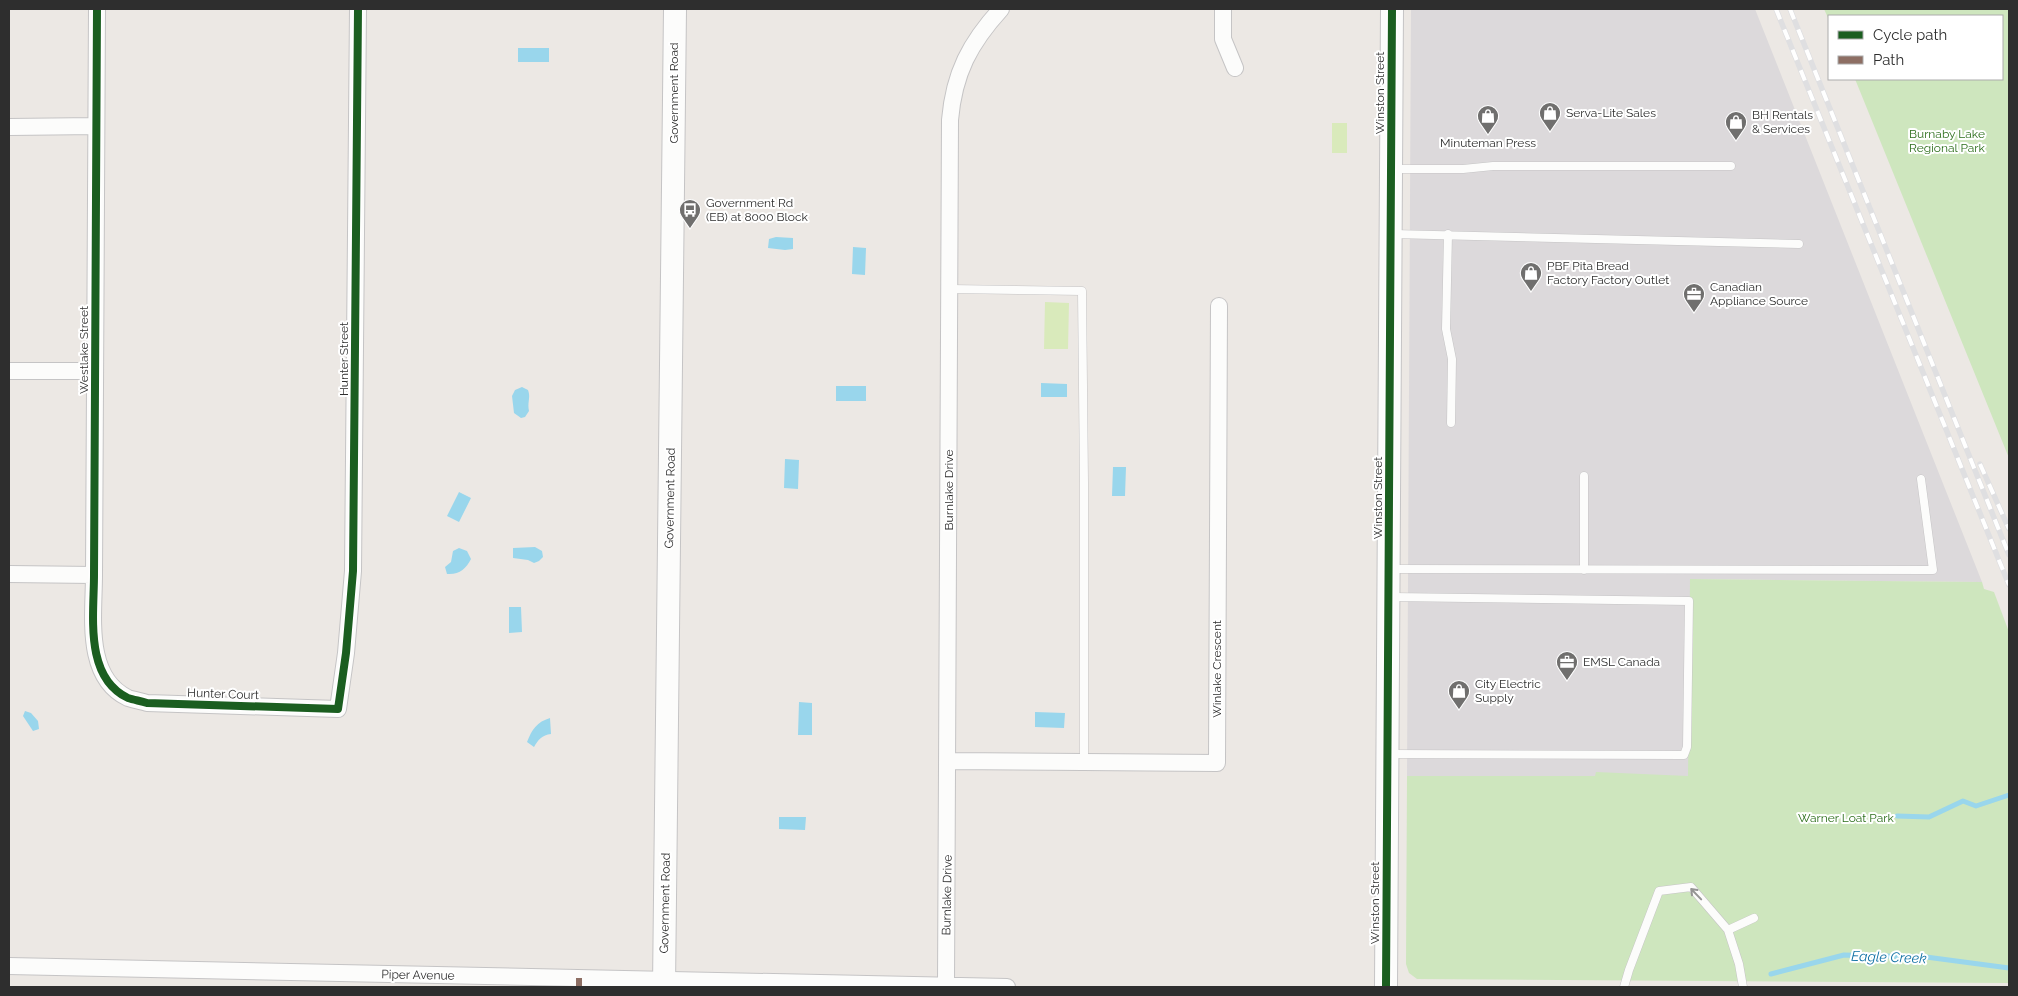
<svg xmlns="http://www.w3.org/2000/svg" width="2018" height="996" font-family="Raleway,sans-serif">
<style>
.industrial{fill:#dcd9db}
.green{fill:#cee6be}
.pitch{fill:#d9eabb}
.water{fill:#99d6ec}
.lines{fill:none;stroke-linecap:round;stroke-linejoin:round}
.stream{stroke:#99d6ec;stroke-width:5}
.lane-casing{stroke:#c5c4c5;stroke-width:9}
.street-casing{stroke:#c5c4c5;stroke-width:18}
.secondary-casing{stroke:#c5c4c5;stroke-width:24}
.lane{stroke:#fcfcfb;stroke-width:8}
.street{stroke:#fcfcfb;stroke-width:16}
.secondary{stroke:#fcfcfb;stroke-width:22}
.rail-casing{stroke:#dfdfe1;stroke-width:5.5}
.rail{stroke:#fff;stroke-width:4;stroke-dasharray:11;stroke-linecap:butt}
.quiet{stroke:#8d6e63;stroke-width:6;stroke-dasharray:12 6;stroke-linecap:butt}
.cycleway-casing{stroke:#fff;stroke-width:11}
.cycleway{stroke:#1b5e20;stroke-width:8}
.oneway{stroke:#959594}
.labels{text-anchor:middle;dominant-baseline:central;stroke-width:4;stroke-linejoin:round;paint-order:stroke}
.street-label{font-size:12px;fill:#2e2e2e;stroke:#fff}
.poi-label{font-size:12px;fill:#2e2e2e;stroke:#fff;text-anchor:start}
.park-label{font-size:12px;fill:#2c6e1b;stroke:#fff}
.water-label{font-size:14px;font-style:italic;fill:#0d6fa3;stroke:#fff}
</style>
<rect width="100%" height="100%" fill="#ece8e4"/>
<path class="industrial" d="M1411,9H1755L1982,582L1691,579L1689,776H1407Z"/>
<path class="green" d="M1824,9H2009V458L1855,79H2002V16H1829V20Z
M1690,579L1982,582L1984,589L1994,592L2009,632V983L1417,979L1409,973L1406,964L1407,776H1595L1596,772L1688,776Z"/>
<path class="pitch" d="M1332,123H1347V153H1332Z
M1045,302L1069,303L1068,349H1044Z"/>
<path class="water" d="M518,48H549V62H518Z
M776,237L793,238V249L785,250L768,248L769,239Z
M853,247L866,248L865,275L852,274Z
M1041,383L1067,384V397H1041Z
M836,386H866V401H836Z
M522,387L528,390C531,398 527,402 529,411L525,417L521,418L514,413L512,396L515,390Z
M785,459L799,460L798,489L784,488Z
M1113,467H1126L1125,496H1112Z
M459,492L471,498L459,522L447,516Z
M535,547L542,551L543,557L539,561L534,563L528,560L513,558V548Z
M459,548L467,551L471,559C466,569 459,575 447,574L445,567L451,562L453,551Z
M509,607H521L522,632L509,633Z
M799,702L812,703V735H798Z
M25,711L31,713L38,721L39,729L33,731L23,716Z
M1035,712L1065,713L1064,728L1035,727Z
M550,718L551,734C542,735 538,740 534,747L527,742C532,729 537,722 550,718Z
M779,817H806L805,830L779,829Z"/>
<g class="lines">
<path class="stream" d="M1897,816L1929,817L1963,801L1976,806L2009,795
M1771,974L1844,955L1926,957L2009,968"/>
<g class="lane-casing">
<path id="lane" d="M1393,169H1463L1493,166H1731
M1393,234L1799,244
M1448,234L1446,329L1452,359L1451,423
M950,289L1082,291L1084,483V762
M1584,476V570
M1391,569L1933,570L1921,479
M1389,754L1684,755L1687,747L1689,601L1392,597
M1728,930L1754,918
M1624,987L1629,970L1659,891L1691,887L1728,930L1739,964L1743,987"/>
</g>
<g class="street-casing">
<path id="street" d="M97,9L94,575C94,615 84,677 128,698C134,700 141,701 147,703L338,709L346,653L353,571L358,9
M1223,9V39L1235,68
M9,127L96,126
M9,371H95
M9,574L94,575
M948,761L1217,763L1219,306
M9,966L1007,987
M946,985L950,120C954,73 970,43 1001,9"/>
</g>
<g class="secondary-casing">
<path id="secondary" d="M664,987L675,9
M1386,987L1392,9"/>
</g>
<use href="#lane" class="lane"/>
<use href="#street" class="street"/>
<use href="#secondary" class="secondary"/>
<g class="rail-casing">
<path id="rail" d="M1776,9L2009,585
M1790,9L2009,555
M1980,464L2009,529"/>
</g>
<use href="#rail" class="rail"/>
<path class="quiet" d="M579,978V987"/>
<g class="cycleway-casing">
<path id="cycleway" d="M97,9L94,575C94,615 84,677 128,698C134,700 141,701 147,703L338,709L346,653L353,571L358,9
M1386,987L1392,9"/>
</g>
<use href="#cycleway" class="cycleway"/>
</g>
<defs><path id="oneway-shaft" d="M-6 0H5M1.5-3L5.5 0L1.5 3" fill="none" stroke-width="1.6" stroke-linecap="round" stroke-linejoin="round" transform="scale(1.25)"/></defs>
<use class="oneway" href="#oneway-shaft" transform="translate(1696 894) rotate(-134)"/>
<defs>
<g id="shop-pin" transform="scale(1.125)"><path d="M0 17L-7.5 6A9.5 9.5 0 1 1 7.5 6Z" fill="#706f6e" stroke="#fff"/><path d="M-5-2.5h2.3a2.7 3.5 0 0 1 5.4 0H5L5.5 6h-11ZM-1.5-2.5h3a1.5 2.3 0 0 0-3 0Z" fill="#fff"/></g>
<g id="bus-pin" transform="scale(1.125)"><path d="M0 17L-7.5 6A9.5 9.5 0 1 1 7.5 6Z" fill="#706f6e" stroke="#fff"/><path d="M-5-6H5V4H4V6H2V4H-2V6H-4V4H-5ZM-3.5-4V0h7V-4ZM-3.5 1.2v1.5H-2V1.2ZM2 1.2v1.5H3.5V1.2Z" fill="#fff"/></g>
<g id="office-pin" transform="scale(1.125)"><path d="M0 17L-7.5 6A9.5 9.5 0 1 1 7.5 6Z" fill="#706f6e" stroke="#fff"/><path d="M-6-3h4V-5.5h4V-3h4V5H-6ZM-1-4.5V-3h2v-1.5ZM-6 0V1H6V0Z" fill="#fff"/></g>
</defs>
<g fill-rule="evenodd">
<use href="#shop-pin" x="1550" y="113"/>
<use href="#shop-pin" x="1488" y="116"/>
<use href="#shop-pin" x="1736" y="122"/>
<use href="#bus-pin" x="690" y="210"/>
<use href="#shop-pin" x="1531" y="273"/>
<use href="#office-pin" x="1694" y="294"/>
<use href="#office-pin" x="1567" y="662"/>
<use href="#shop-pin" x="1459" y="691"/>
</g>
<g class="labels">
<g class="street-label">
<text transform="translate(674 93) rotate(-90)">Government Road</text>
<text transform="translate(1380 93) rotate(-90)">Winston Street</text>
<text transform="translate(84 350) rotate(-90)">Westlake Street</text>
<text transform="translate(344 359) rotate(-90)">Hunter Street</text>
<text transform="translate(949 490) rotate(-90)">Burnlake Drive</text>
<text transform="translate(670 498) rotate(-89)">Government Road</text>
<text transform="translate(1378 498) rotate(-90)">Winston Street</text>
<text transform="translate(1217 669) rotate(-90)">Winlake Crescent</text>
<text transform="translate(223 694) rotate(2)">Hunter Court</text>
<text transform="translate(947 895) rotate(-89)">Burnlake Drive</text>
<text transform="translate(665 903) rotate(-89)">Government Road</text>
<text transform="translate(1375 903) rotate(-90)">Winston Street</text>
<text transform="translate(418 975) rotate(1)">Piper Avenue</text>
</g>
<g class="poi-label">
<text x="1566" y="113">Serva-Lite Sales</text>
<text x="1752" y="115">BH Rentals<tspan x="1752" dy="14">&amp; Services</tspan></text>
<text x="1488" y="143" text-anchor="middle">Minuteman Press</text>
<text x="706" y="203">Government Rd<tspan x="706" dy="14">(EB) at 8000 Block</tspan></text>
<text x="1547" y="266">PBF Pita Bread<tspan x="1547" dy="14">Factory Factory Outlet</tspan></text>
<text x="1710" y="287">Canadian<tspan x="1710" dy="14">Appliance Source</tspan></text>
<text x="1583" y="662">EMSL Canada</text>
<text x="1475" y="684">City Electric<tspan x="1475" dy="14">Supply</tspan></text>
</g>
<g class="park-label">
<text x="1947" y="134">Burnaby Lake<tspan x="1947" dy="14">Regional Park</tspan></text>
<text x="1846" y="818">Warner Loat Park</text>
</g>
<g class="water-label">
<text transform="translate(1889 957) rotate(2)">Eagle Creek</text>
</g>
</g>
<rect width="2018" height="996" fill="none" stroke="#2e2e2e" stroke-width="20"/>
<rect x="1828" y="15" width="175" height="65" fill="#ffffff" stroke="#ababab"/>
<rect x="1838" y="31" width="25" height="8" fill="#1b5e20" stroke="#ababab"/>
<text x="1873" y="40" font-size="15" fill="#2e2e2e">Cycle path</text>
<rect x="1838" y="56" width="25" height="8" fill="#8d6e63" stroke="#ababab"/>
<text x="1873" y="65" font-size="15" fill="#2e2e2e">Path</text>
</svg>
